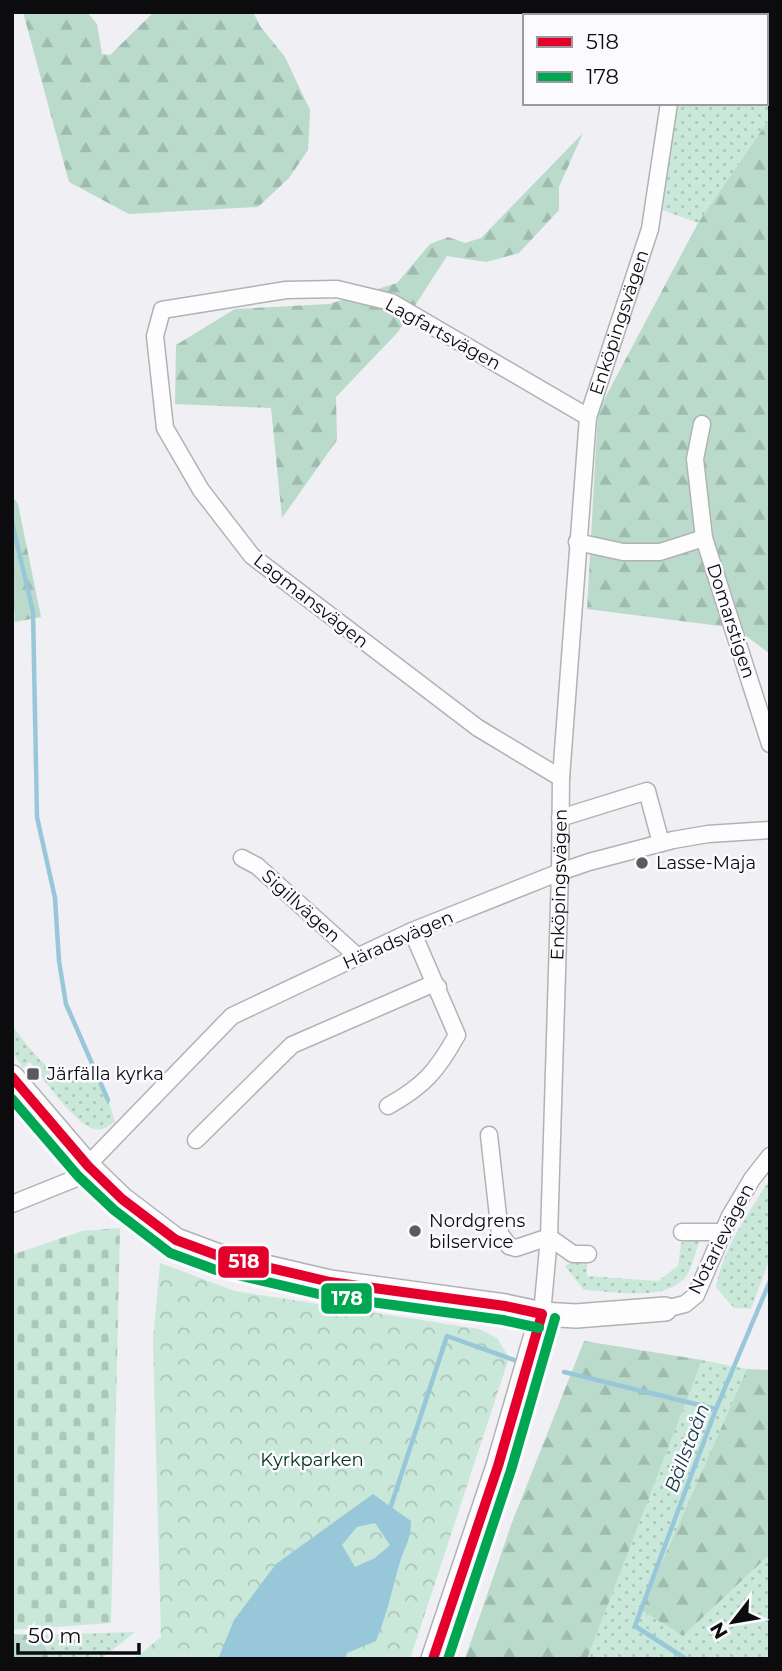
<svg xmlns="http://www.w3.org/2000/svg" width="782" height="1671" font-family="Montserrat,sans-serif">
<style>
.grass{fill:url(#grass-dots)}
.forest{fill:url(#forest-firs)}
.cemetery{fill:url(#cemetery-stones)}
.park{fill:url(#park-crowns)}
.water{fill:#98c7da;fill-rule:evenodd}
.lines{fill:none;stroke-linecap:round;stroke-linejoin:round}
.stream{stroke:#98c7da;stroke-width:4.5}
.street-casing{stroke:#b2b2b6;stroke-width:19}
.secondary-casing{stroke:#b2b2b6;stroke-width:26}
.street{stroke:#fdfdfd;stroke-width:16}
.secondary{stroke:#fdfdfd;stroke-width:23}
.bus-1-casing{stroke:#fbfbff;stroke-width:16}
.bus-2-casing{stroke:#fbfbff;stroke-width:16}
.bus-1{stroke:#e4002b;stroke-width:10}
.bus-2{stroke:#00a651;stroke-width:10}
.poi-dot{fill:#5b5b5f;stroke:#fbfbff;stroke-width:2.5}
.labels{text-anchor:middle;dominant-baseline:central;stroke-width:5;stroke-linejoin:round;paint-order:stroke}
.street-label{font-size:18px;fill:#0c0c0f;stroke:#fbfbff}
.poi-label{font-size:18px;fill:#0c0c0f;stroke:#fbfbff;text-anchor:start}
.park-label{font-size:18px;fill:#00331f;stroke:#fbfbff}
.water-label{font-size:19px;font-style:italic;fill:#153641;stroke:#fbfbff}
.line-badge{stroke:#fbfbff;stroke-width:2.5}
.badge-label{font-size:19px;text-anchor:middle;font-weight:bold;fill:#fff}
</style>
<defs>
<pattern id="grass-dots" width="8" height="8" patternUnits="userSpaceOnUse" patternTransform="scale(1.75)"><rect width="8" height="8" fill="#cae8da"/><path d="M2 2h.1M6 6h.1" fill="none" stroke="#acc6ba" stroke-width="1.8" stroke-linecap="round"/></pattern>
<pattern id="forest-firs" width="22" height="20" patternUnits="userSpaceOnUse" patternTransform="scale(1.75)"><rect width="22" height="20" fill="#badbcc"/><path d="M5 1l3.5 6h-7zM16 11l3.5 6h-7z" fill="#9fbbae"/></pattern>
<pattern id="cemetery-stones" width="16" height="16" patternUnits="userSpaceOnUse" patternTransform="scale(1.75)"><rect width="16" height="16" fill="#cae8da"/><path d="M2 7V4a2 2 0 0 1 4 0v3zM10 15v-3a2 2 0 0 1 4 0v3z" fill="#acc6ba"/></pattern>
<pattern id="park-crowns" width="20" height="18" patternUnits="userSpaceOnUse" patternTransform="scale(1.75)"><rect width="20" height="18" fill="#cae8da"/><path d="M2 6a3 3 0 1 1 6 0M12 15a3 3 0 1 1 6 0" fill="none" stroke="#acc6ba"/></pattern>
</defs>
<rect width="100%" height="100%" fill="#efeff4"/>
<path class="grass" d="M690,12H770V118L698,223L662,210L677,103H766V16H690Z
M12,1025C25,1043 52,1081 78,1080C86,1080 96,1074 104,1072L107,1077L102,1081L115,1122C109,1126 102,1131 95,1129C75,1125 44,1079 30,1062L23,1068L12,1052Z
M770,1179V1258L751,1309L734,1308L716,1287C723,1247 749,1213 770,1179Z
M694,1238L700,1239C696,1250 693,1265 687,1275C668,1303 613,1291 584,1290L565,1266L576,1259L587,1262V1276L658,1281L678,1266L681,1243Z
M702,1360L747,1369L641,1610L683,1636L770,1554V1659H587Z
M135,1632L101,1659H49L41,1635Z"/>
<path class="forest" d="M23,12H87L97,24L102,54L110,55L154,12H253L260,26L285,57L310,110L308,150L289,178L258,207L129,214L69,182Z
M558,12H675L674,16H557Z
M770,118V654L736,628L587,609L598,411L698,223Z
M583,133L559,187V210L519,253L486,262L447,256L398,332L336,397L337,440L282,518L271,408L175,404L176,345L235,309L329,304L397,283L430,244L448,237L465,243L481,238Z
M12,496L18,504L41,617L15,622L12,579Z
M584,1341L702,1360L587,1659H465L511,1525Z
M747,1369L770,1370V1554L683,1636L641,1610Z
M12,1634L41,1635L49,1659H12Z"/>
<path class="cemetery" d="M120,1228L111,1623L12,1630V1255L82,1231Z"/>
<path class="park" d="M160,1263L235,1291L479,1329L497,1338L509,1358L410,1659H134L161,1637L153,1340Z"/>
<path class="water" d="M373,1494L411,1521C411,1541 405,1545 400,1562C392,1589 387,1615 376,1641L347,1653L345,1659H218L234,1620L276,1564ZM375,1523L390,1545L375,1558L355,1567L342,1545L357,1527Z"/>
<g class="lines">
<path class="stream" d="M12,522L33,612L37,817L55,898L59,961L66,1004L108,1100
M564,1372L716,1409
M391,1506L447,1336L517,1361
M686,1659L635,1626L716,1409L770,1281"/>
<g class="street-casing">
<g id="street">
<path d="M683,16L684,12"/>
<path d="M702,424L695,459L704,538"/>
<path d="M577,542L623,552H660L704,538L770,744"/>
<path d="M561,778L478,728L252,556L201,490L165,428L155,336L162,310L286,290L337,289L391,302L588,417"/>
<path d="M560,818L647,791L661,843"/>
<path d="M242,858L257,866L358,957"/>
<path d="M388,1106C424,1086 437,1071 457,1035L412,931"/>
<path d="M489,1135L500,1234L509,1246L516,1248L549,1237"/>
<path d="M196,1140L292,1045L430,985L438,987"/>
<path d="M12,1204L74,1179L232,1016L412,931L560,872L589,862L673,840L708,834L770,830"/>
<path d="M682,1232H722"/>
<path d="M549,1237L573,1254H588"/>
<path d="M665,1309L685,1304L696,1295L730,1216L752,1179L770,1156"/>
<path id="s1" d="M542,1314L549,1237L560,872L561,778L588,417L650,229L669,103"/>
</g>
</g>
<g class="secondary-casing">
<path id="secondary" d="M12,1077L88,1166L122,1199L176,1240L219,1256L330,1282L505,1306L542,1314L576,1316L665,1309
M433,1659L498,1466L542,1314"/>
</g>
<use href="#street" class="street"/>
<use href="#secondary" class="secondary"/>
<g class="bus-1-casing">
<path id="bus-1" d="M12,1077L88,1166L122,1199L176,1240L219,1256L330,1282L505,1306L542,1314
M433,1659L498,1466L542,1314"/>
</g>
<g class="bus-2-casing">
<path id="bus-2" d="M12,1099L78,1176L114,1210L170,1253L216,1270L327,1296L503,1320L539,1328
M448,1659L511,1470L555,1318"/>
</g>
<use href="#bus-1" class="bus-1"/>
<use href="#bus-2" class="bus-2"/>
</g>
<g class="poi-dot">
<circle cx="642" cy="863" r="7"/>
<rect x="26" y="1067" width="14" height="14" rx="3.5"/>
<circle cx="415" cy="1231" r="7"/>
</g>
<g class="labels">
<g class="street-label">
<text stroke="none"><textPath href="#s1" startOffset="998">Enköpingsvägen</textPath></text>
<text transform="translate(443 334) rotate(29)">Lagfartsvägen</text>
<text transform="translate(311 601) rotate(38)">Lagmansvägen</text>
<text transform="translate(731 621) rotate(72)">Domarstigen</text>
<text stroke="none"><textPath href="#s1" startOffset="430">Enköpingsvägen</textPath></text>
<text transform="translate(301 906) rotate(42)">Sigillvägen</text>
<text transform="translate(398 940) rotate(-24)">Häradsvägen</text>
<text transform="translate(721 1239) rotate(-63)">Notarievägen</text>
</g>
<g class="poi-label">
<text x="656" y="863">Lasse-Maja</text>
<text x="47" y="1074">Järfälla kyrka</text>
<text x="429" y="1221">Nordgrens<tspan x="429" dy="21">bilservice</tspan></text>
</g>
<g class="park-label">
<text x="312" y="1460">Kyrkparken</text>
</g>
<g class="water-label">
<text transform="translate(687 1448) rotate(-69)">Bällstaån</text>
</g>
</g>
<g class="line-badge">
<rect x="217" y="1245" width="53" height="34" rx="7" fill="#e4002b"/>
<rect x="320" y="1282" width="53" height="33" rx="7" fill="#00a651"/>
</g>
<g class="badge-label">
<text x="244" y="1268">518</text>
<text x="347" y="1305">178</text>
</g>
<rect width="782" height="1671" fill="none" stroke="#0c0c0f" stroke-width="28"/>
<rect x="523" y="14" width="245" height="91" fill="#fbfbff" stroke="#9b9b9f" stroke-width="2"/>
<rect x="537" y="37" width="35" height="10" fill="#e4002b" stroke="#9b9b9f" stroke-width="2"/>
<text x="586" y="49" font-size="21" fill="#0c0c0f">518</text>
<rect x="537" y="72" width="35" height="10" fill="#00a651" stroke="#9b9b9f" stroke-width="2"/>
<text x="586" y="84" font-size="21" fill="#0c0c0f">178</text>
<g transform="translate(733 1622) rotate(239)" stroke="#fbfbff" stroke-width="5" paint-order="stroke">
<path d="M0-5L12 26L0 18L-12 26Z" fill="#0c0c0f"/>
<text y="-10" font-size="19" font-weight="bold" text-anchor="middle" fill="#0c0c0f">N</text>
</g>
<path d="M18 1643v10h121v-10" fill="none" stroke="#0c0c0f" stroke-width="3.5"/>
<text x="28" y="1643" font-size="21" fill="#0c0c0f" stroke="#fbfbff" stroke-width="5" paint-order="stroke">50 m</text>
</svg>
